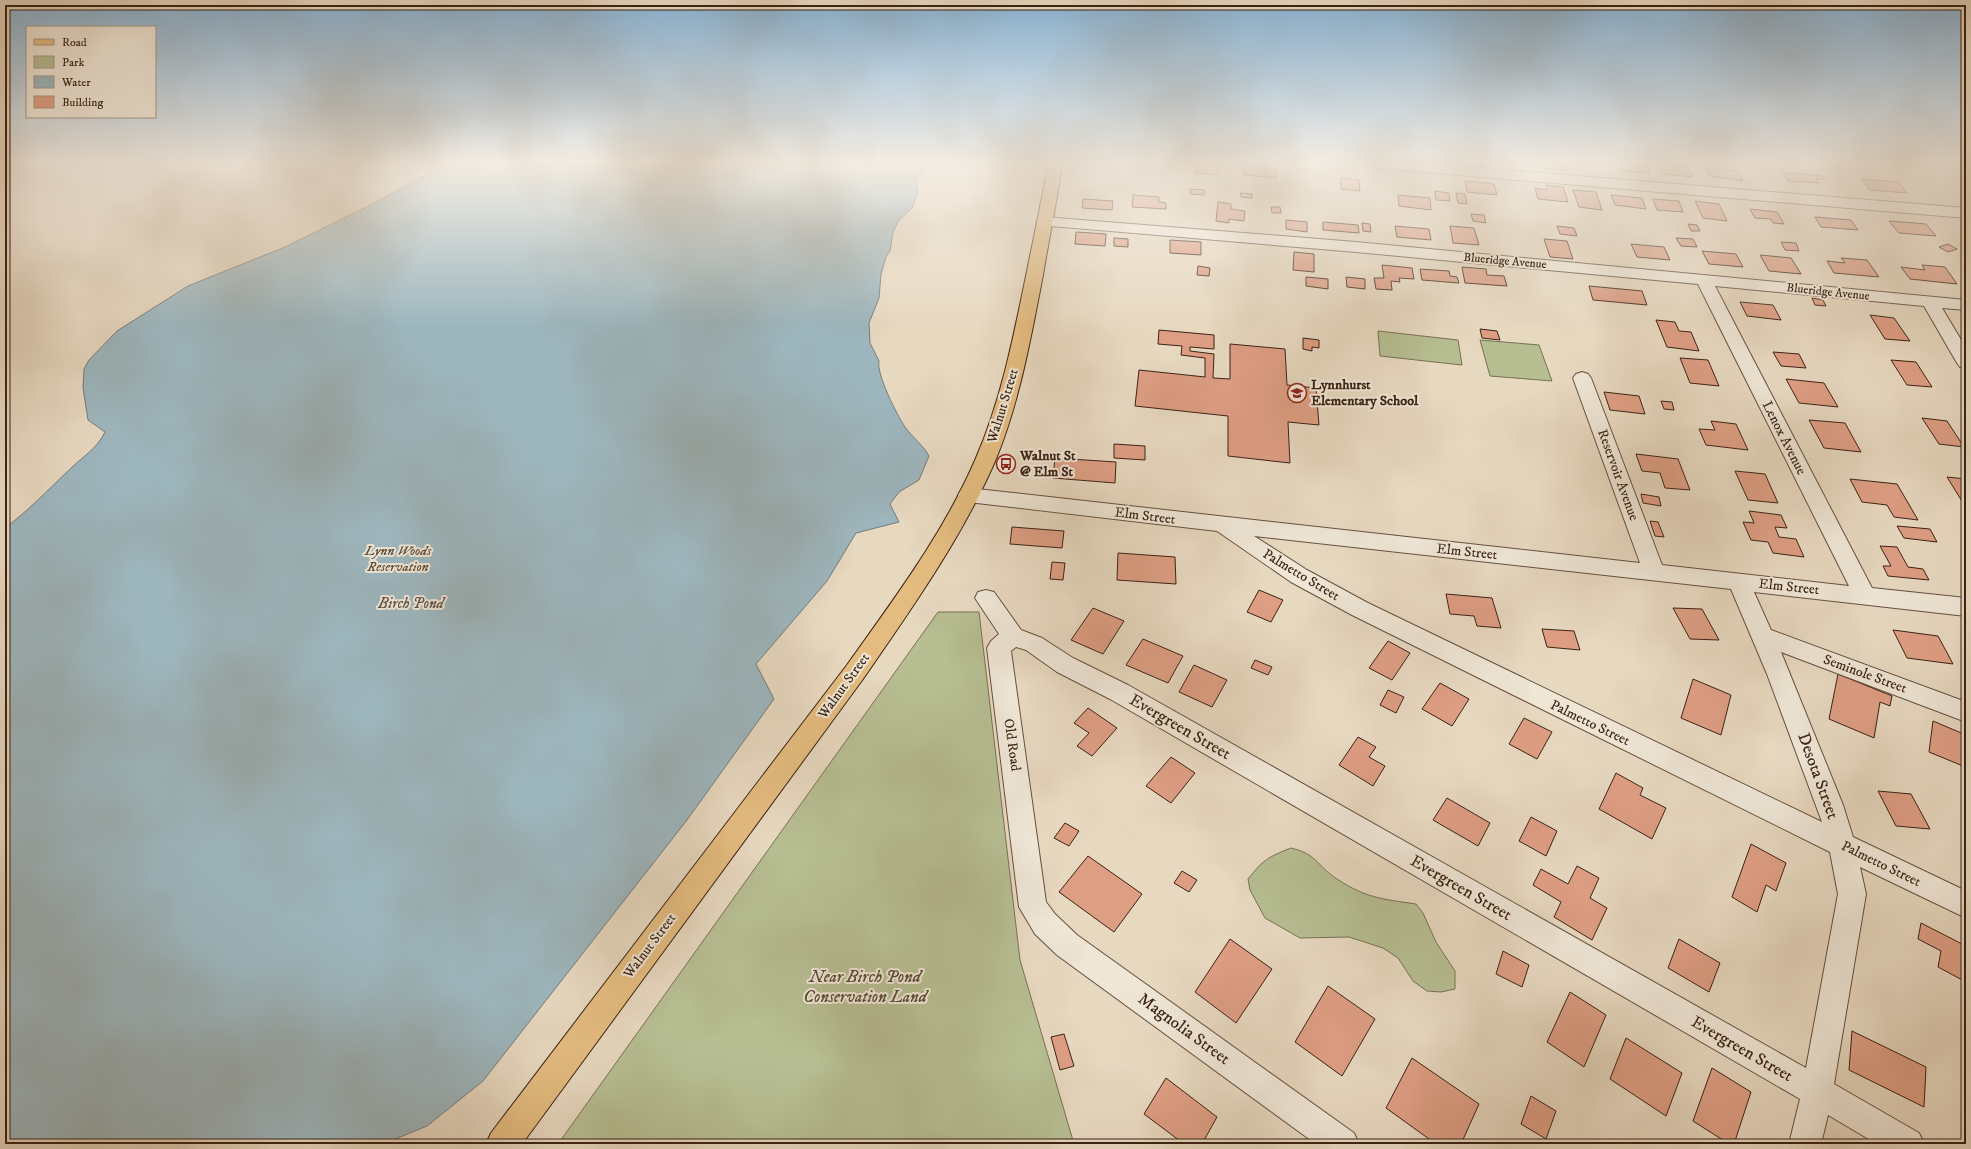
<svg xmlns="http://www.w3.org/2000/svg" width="1971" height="1149" font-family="'IM FELL DW Pica',serif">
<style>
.green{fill:#b6be92;stroke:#787053}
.water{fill:#9db6be;stroke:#767b7a}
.building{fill:#de9e84;stroke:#3b2214}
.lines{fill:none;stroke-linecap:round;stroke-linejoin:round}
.minor-casing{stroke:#66503f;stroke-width:2}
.major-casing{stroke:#3b2214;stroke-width:2}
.minor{fill:#efe6d6;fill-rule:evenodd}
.major{fill:#e4bc80;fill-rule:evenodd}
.labels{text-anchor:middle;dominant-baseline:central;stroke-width:4;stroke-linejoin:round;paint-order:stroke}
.far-street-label{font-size:12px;fill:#3b2214;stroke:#efe6d6}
.poi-label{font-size:14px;font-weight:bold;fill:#3b2214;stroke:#efe6d6;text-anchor:start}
.street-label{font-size:14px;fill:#3b2214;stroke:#efe6d6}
.park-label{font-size:14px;font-style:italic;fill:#5a4934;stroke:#efe6d6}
.water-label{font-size:15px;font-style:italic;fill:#584e47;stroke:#efe6d6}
.near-street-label{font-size:17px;fill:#3b2214;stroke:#efe6d6}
.near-park-label{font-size:17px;font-style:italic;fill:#5a4934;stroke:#efe6d6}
</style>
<rect width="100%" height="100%" fill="#e7d8c0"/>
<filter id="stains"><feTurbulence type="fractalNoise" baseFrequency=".005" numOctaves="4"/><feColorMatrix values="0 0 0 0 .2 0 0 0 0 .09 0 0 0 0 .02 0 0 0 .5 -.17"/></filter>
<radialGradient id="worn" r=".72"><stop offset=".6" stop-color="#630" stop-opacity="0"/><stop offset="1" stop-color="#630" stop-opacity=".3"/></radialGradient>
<path class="green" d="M1378,331L1458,340L1462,365L1380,356Z
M1480,340L1539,345L1552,381L1490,376Z
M938,612H979L1020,960L1074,1144H558Z
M1291,848C1317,854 1317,866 1337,879C1366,898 1382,899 1416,904L1423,913L1436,942L1455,971V989L1441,992L1427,991L1413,981L1398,958L1383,948L1349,937L1300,938L1265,918L1250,890L1248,879C1263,860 1268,857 1291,848Z"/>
<path class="water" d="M453,164H933L918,177L916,185L918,192L912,208L899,220L893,232L890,251L886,257L881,274L879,298L869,323L870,343L879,361C876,374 897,415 905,427C913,438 923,445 929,456L919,480L899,492L890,504L899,522L856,533L827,581L756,664L774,699L687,820L483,1081L427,1126L383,1144H5V528C28,511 48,490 69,470C82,457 97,449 105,432L88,420L83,388L84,369L89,360L117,331L188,286L285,247L373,204L422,177Z"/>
<path class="building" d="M1197,164L1219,166L1218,175L1195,173Z
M1245,164H1264V169L1277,170V178L1244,175Z
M1539,164H1564L1567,170L1540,168Z
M1617,164H1646L1650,173L1620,171Z
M1659,165L1688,167L1693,177L1664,174Z
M1705,168L1737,171L1743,181L1710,176Z
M1783,172L1822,176L1825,179H1816L1819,183L1788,181Z
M1341,178L1359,180L1360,191L1341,189Z
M1861,179L1898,182L1907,193L1870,190Z
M1465,181L1494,184L1497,195L1467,192Z
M1546,185L1563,187L1568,202L1538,199L1535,188L1547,190Z
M1190,189L1204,190V195L1190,194Z
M1573,190L1596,192L1602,210L1579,207Z
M1435,191L1449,193L1450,201L1436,200Z
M1240,193L1252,194V198L1241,197Z
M1456,193L1465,194L1467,204L1458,203Z
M1133,195L1159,197V202L1166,203V209L1132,207Z
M1398,195L1430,198L1431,210L1399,206Z
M1611,195L1642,198L1646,209L1615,205Z
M1083,199L1113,201L1112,210L1082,208Z
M1653,199L1679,201L1683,212L1657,210Z
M1695,201L1719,204L1727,221L1703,218Z
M1218,202L1231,204V209L1245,211L1244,221L1229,219V223L1216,221Z
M1271,207H1280L1281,213H1272Z
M1750,209L1777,212L1784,224L1773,223L1771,219L1755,218Z
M1471,214L1484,215L1486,223L1473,221Z
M1815,217L1851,220L1858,230L1821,227Z
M1286,220L1307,222V232L1286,229Z
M1889,221L1926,224L1936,236L1899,233Z
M1323,222L1358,225L1359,233L1323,230Z
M1362,223L1370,224L1371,232L1363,231Z
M1688,224L1697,225L1700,231H1691Z
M1395,226L1429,229L1431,240L1397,237Z
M1450,226L1474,228L1479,245L1453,243Z
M1557,226L1574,228L1577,236L1560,234Z
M1076,232L1106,234L1105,246L1075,244Z
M1114,238L1128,239V247L1114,246Z
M1676,238L1693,239L1697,247L1681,246Z
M1544,239L1567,241L1573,259L1550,257Z
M1170,240L1201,242V255L1170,253Z
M1781,242L1796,243L1799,251L1785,250Z
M1631,244L1664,247L1670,260L1637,257Z
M1948,244L1957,249L1948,252L1939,247Z
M1702,251L1736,254L1743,267L1709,264Z
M1294,252L1314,254V272L1293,270Z
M1760,255L1791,258L1801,274L1769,271Z
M1841,258L1867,260L1879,277L1834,273L1827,261L1845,263Z
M1382,265L1412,268L1414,279L1399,278L1400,282L1391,281L1392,290L1376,289L1374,278H1384Z
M1922,265L1945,267L1957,284L1910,279L1901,267L1925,270Z
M1198,266L1210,268L1209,276L1197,275Z
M1462,267L1486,269L1487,275L1504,276L1507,286L1465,283Z
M1420,269L1449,271L1450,276L1457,277L1459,283L1422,280Z
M1306,277L1328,279V289L1306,286Z
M1346,277L1365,279V289L1347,287Z
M1589,286L1642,291L1647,305L1593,300Z
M1812,298L1823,300L1826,306L1815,305Z
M1740,302L1773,305L1781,320L1747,316Z
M1870,315L1894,318L1910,341L1885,339Z
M1656,320L1675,322L1679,331L1691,332L1699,351L1667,347Z
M1480,329L1497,331L1500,340L1482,338Z
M1159,330L1214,335V349L1190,347V351L1214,354L1213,378L1230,379V344L1285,349L1287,385L1316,388L1319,425L1288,422L1290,463L1228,456V416L1135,406L1139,370L1205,377V358L1181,355L1182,346L1158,344Z
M1303,338L1319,340V348L1312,347V351L1303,349Z
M1773,352L1799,354L1806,368L1781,366Z
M1680,358L1708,360L1719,386L1690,383Z
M1891,360L1916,362L1932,387L1907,385Z
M1786,379L1824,383L1838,407L1799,403Z
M1604,392L1639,396L1645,414L1610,410Z
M1661,401L1672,402L1674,410L1664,409Z
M1922,418L1947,421L1964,447L1939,444Z
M1809,420L1845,423L1861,452L1824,448Z
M1711,421L1736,424L1748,450L1706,445L1699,429L1715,430Z
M1114,444L1145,446V460L1114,458Z
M1636,454L1678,459L1690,490L1665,488L1660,473L1642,471Z
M1055,458L1116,462L1115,483L1053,478Z
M1735,471L1765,474L1778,503L1748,500Z
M1947,477L1966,479V506H1965Z
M1850,479L1897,484L1918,520L1894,517L1887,505L1862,502Z
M1641,494L1659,497L1661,506L1643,503Z
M1749,511L1781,515L1787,528L1775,527L1779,537L1796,539L1804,557L1773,553L1768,542L1751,540L1743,522L1754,523Z
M1650,521L1658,522L1664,537L1655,536Z
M1897,526L1930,529L1937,542L1904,538Z
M1012,527L1064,531L1062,548L1010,544Z
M1880,546L1897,547L1908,567L1923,569L1929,580L1888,576L1883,566H1891Z
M1118,553L1175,557L1176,584L1117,580Z
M1052,562L1065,563L1063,580L1050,579Z
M1259,590L1283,600L1271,622L1247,612Z
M1446,594L1492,598L1501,628L1477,626L1474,616L1450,614Z
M1093,608L1124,621L1103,654L1071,640Z
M1673,608L1702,609L1719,640L1690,639Z
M1542,629L1574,631L1580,650L1547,647Z
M1893,630L1938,636L1953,664L1907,658Z
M1143,639L1183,656L1168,683L1126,665Z
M1388,641L1410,653L1392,680L1369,668Z
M1255,660L1272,667L1268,675L1251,668Z
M1194,665L1227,680L1212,707L1179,692Z
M1838,674L1892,696L1890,706L1880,702L1874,738L1829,719Z
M1693,679L1731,695L1721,735L1681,718Z
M1440,683L1469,699L1452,726L1422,709Z
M1388,690L1404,697L1396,713L1380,705Z
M1088,708L1117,728L1092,756L1077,746L1089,733L1074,723Z
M1524,718L1552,732L1537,759L1509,744Z
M1933,721L1966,735L1963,766L1929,752Z
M1358,737L1376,747L1369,757L1385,766L1373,786L1339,765Z
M1171,757L1195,773L1171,803L1146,786Z
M1616,773L1643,788L1640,795L1666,808L1652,839L1599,809Z
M1878,791L1911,794L1930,829L1896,826Z
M1447,798L1490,823L1478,846L1433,820Z
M1531,817L1557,831L1546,856L1519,841Z
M1065,823L1079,831L1069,846L1054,838Z
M1751,844L1786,863L1776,891L1766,885L1757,912L1732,897Z
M1088,856L1142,894L1114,932L1059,892Z
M1577,866L1599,878L1590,898L1607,908L1592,940L1554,917L1561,902L1533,885L1541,869L1568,884Z
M1182,871L1197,880L1189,892L1174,883Z
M1921,923L1966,946V982L1938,967L1941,951L1918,939Z
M1230,939L1272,969L1236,1023L1195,992Z
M1679,939L1720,963L1709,992L1668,968Z
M1503,951L1529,965L1522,987L1496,974Z
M1328,986L1375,1019L1342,1076L1295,1042Z
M1570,992L1606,1015L1584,1067L1547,1042Z
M1852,1031L1926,1067L1924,1107L1849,1070Z
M1064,1034L1074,1066L1060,1070L1051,1037Z
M1626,1038L1682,1073L1666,1116L1610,1079Z
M1412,1058L1479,1104L1461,1144H1436L1386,1108Z
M1712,1068L1751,1092L1734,1144H1729L1693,1121Z
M1166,1078L1217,1117L1202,1144H1184L1144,1114Z
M1531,1096L1556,1111L1546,1139L1521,1124Z"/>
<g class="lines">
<g class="minor-casing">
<path id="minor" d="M1050,164H1081L1079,167L1055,171L1050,170L1048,167Z
M1370,164H1433L1966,208V218L1377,168L1372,167Z
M1044,217L1356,242L1966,300V310L1942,308L1966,348V369L1960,367L1957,363L1924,306L1715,286L1872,588L1966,598V616L1754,592L1771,630L1966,702V722L1781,652L1843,805L1853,837L1966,891V918L1860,867L1866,894L1834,1084L1919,1133L1924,1144H1877L1828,1115L1821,1144H1789L1800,1099L1110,699L1057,672L1026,650L1016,647L1011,651L1046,902L1055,914L1077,935L1354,1133L1359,1144H1316L1057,955L1035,934L1019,907L987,648L991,641L999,634L975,598L978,592L986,590L994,592L1021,630L1042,638L1073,658L1128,685L1806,1068L1838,894L1830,852L1352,615L1291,582L1217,531L968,502L961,500L958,495L961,490L968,488L1640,563L1573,378L1576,374L1582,372L1588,374L1591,378L1662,565L1849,586L1698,284L1356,252L1039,225L1036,222L1039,219ZM1254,536L1731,589L1767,674L1822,822L1368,603L1307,570Z"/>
</g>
<g class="major-casing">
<path id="major" d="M1048,164H1062C1057,201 1049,238 1043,275C1031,337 1020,400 996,459C962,538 912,608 863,679L522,1144H486L491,1133L847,665C894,599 944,533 976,458C1002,398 1014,334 1027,271C1034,236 1042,200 1048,164Z"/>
</g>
<use href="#minor" class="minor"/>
<use href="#major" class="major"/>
</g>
<linearGradient id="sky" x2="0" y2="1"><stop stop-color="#8ab5d7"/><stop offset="0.5" stop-color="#f4ede3"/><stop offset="1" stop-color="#f4ede3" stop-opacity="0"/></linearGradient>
<rect width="1971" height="325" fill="url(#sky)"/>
<defs>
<g id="school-ring" transform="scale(1)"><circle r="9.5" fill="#efe6d6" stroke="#8f2418" stroke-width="1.5"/><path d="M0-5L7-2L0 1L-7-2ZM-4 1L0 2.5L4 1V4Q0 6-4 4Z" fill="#8f2418"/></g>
<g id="bus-ring" transform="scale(1)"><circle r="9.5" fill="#efe6d6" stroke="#8f2418" stroke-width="1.5"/><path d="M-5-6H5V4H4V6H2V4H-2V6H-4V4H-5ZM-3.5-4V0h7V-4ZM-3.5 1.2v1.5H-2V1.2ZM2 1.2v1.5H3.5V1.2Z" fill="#8f2418"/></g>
</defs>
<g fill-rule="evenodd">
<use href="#school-ring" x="1297" y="393"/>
<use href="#bus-ring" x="1006" y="464"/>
</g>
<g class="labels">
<g class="far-street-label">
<text transform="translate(1505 261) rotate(5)">Blueridge Avenue</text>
<text transform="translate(1828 292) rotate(6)">Blueridge Avenue</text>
</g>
<g class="poi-label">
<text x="1311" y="385">Lynnhurst<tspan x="1311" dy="16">Elementary School</tspan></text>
<text x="1020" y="456">Walnut St<tspan x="1020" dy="16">@ Elm St</tspan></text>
</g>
<g class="street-label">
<text transform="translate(1003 406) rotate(-73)">Walnut Street</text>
<text transform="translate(1784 438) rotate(63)">Lenox Avenue</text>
<text transform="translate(1618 475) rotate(70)">Reservoir Avenue</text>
<text transform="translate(1145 516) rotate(7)">Elm Street</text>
<text transform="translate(1467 552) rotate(6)">Elm Street</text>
<text transform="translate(1301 575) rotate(31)">Palmetto Street</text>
<text transform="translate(1789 587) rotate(6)">Elm Street</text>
<text transform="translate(1865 674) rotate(20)">Seminole Street</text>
<text transform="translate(844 686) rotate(-54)">Walnut Street</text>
<text transform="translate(1590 723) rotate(26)">Palmetto Street</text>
<text transform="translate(1012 745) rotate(82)">Old Road</text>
<text transform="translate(1881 864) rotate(26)">Palmetto Street</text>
<text transform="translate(650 946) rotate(-53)">Walnut Street</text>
</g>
<g class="park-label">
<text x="398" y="551">Lynn Woods<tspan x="398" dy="16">Reservation</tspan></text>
</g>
<g class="water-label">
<text x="411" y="603">Birch Pond</text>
</g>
<g class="near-street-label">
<text transform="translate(1180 727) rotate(30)">Evergreen Street</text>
<text transform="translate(1818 776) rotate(70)">Desota Street</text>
<text transform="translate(1461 888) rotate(30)">Evergreen Street</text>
<text transform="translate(1184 1029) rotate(36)">Magnolia Street</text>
<text transform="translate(1742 1049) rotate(30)">Evergreen Street</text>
</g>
<g class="near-park-label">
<text x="865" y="977">Near Birch Pond<tspan x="865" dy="20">Conservation Land</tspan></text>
</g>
</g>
<rect width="1971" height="1149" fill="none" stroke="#e7d8c0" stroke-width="20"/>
<rect x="6" y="6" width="1959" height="1137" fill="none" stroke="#3b2214" stroke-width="2"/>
<rect x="10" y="10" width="1951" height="1129" fill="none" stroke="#3b2214"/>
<rect x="26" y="26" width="130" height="92" fill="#efe6d6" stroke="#a79888"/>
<rect x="34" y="39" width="20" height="6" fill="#e4bc80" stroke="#a79888"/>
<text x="62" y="46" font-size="12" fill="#3b2214">Road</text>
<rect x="34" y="56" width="20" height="12" fill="#b6be92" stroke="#a79888"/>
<text x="62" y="66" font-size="12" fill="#3b2214">Park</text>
<rect x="34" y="76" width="20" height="12" fill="#9db6be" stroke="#a79888"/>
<text x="62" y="86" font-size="12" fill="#3b2214">Water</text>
<rect x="34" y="96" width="20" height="12" fill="#de9e84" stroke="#a79888"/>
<text x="62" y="106" font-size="12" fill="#3b2214">Building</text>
<rect width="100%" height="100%" filter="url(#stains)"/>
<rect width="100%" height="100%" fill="url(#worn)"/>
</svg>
